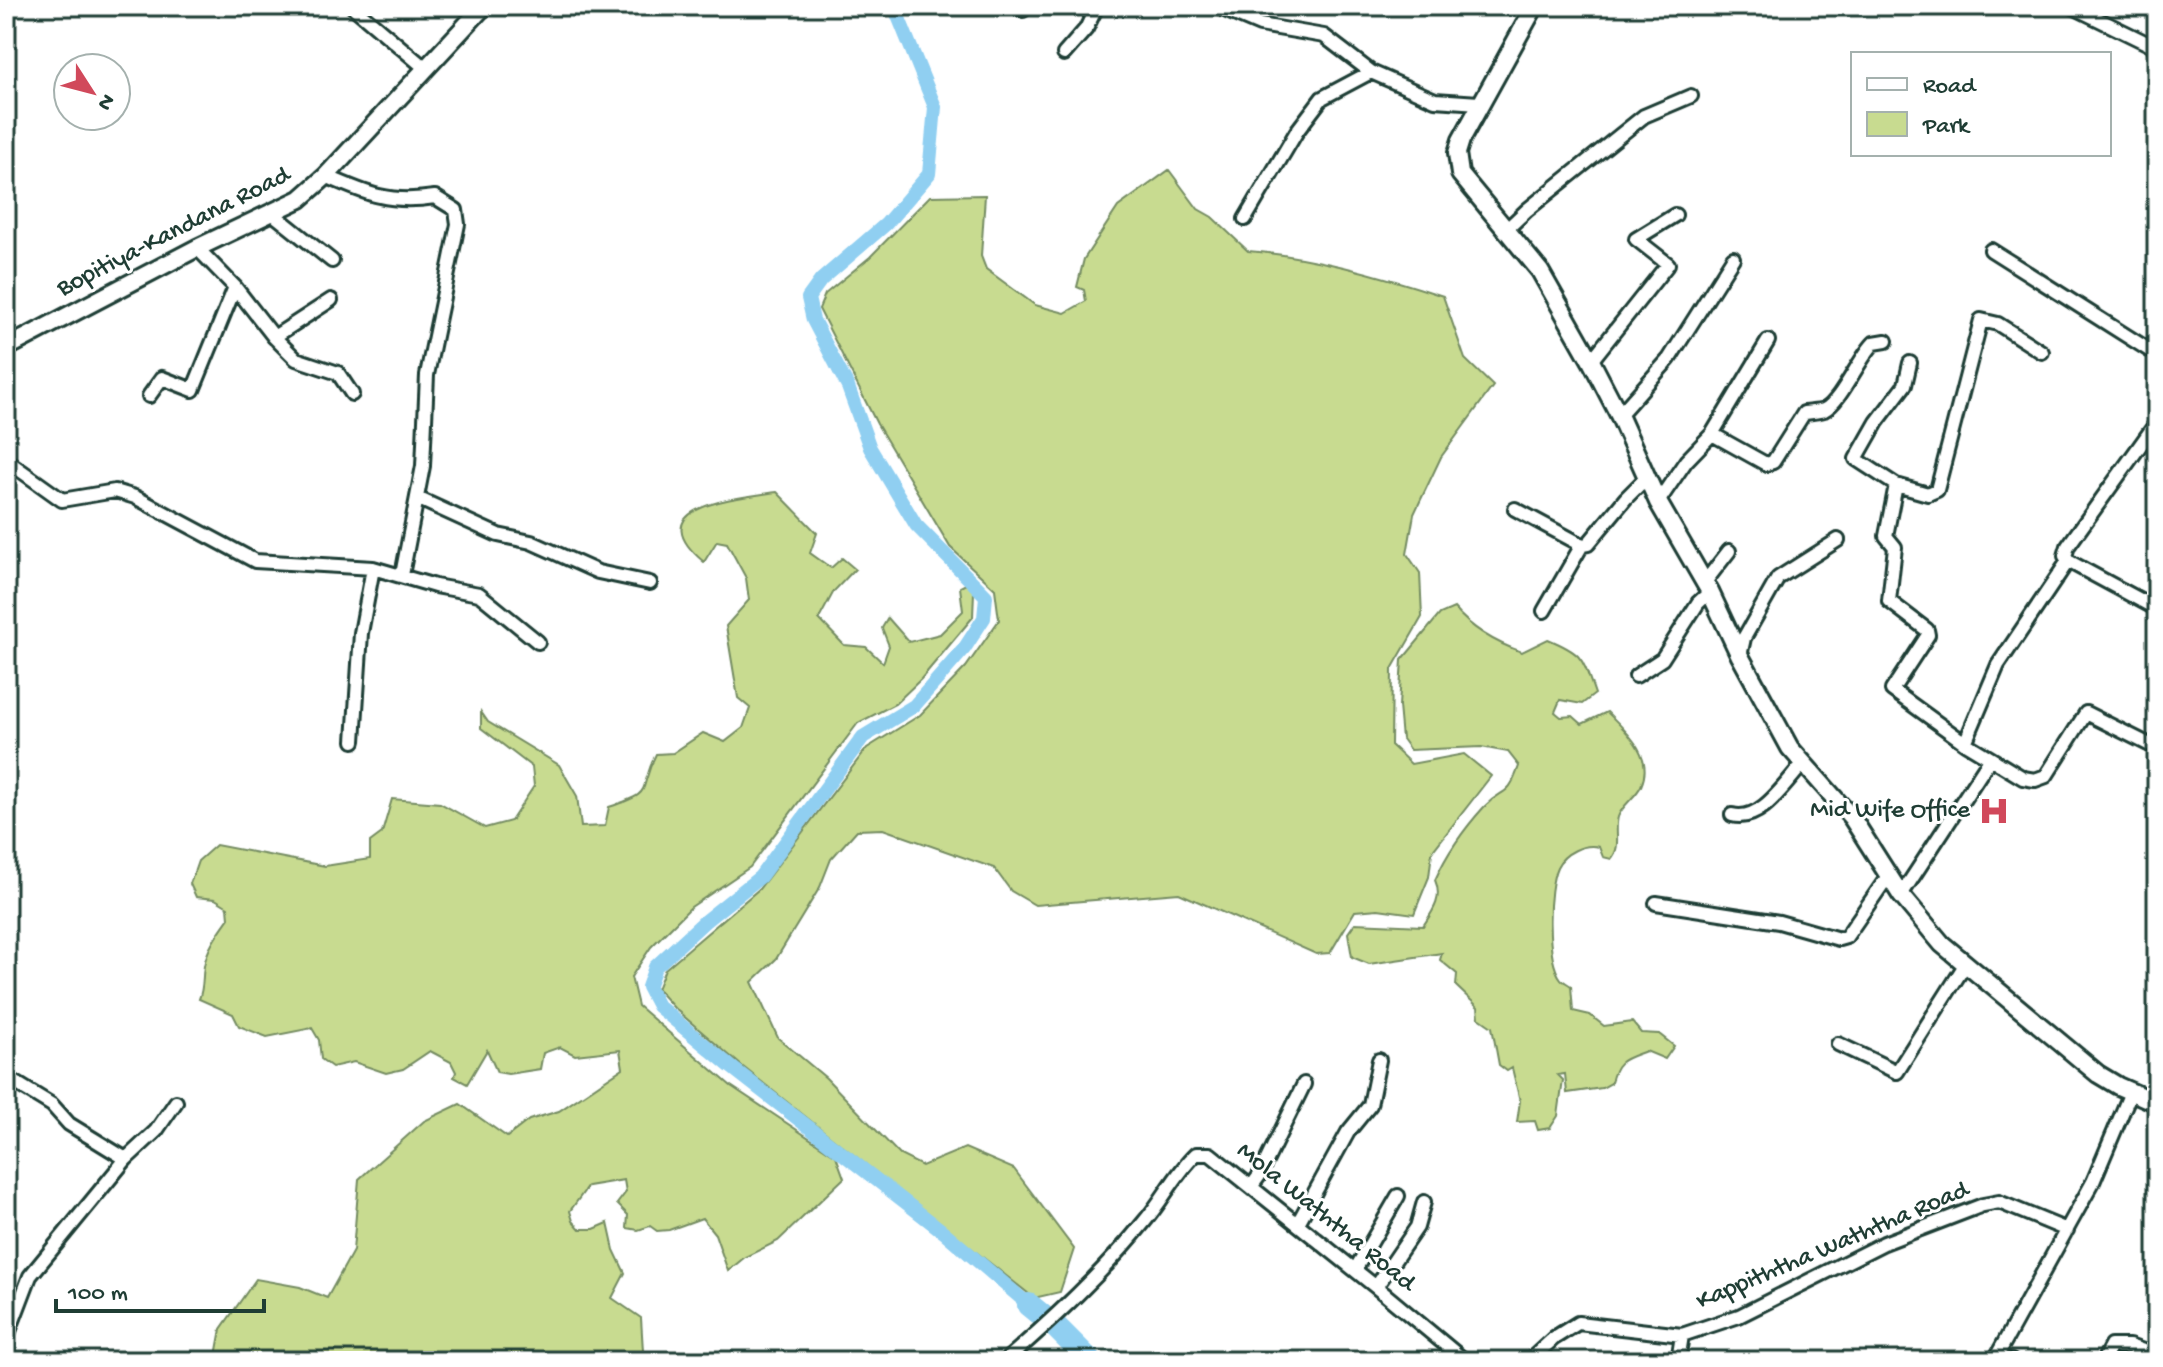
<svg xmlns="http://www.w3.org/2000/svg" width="2163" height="1367" font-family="'Gochi Hand',sans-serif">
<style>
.green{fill:#c8db90;stroke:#748c62;stroke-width:2}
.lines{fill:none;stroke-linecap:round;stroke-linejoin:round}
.canal{stroke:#90cff1;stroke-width:14}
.river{stroke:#90cff1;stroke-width:24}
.street-casing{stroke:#1f3d34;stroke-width:18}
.secondary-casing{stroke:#1f3d34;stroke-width:22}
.street{stroke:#fff;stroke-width:12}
.secondary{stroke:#fff;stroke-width:16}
.labels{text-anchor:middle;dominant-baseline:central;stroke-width:6;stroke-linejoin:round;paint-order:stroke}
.street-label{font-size:26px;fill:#1f3d34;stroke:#fff}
.poi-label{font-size:26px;fill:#1f3d34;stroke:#fff;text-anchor:end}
</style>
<rect width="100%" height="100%" fill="#fff"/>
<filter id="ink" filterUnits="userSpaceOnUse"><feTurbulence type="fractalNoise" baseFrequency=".0125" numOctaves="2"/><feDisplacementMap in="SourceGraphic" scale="16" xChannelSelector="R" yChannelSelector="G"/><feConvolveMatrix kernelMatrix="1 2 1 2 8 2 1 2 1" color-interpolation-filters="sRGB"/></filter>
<g filter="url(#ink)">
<path class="green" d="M1169,170L1198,209L1212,217L1248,251C1314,256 1381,275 1443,296L1465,359L1493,386L1441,457L1414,514L1407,554L1420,573L1422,617L1392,669L1391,745L1411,764L1464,754L1491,776L1432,852L1429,877L1414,914L1378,909L1355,911L1330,953L1316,954L1179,893L1035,905L1011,891L994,868L883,829L857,830L831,859L820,887L776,959L752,982L778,1038L826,1078L900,1155L922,1166L965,1148L1014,1169L1074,1249L1060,1292L1034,1298L743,1067L674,1008L657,989L665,969L759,889L867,748L920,715L966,667L999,620L995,589L950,547L877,424L819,309L825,294L870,257L930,196L985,195L981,256L986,269L1035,305L1065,313L1086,301L1084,290L1077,287L1084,259L1118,207Z
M777,492L817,533L810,553L831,568L842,558L855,569L834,591L819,619L844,645L866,647L883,663L889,646L882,628L888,618L909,642L940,634L963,611L960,587L966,584L974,591L973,617L921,679L895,704L858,723L750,867L691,907L651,947L631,977L638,1006L731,1086L836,1156L844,1178L778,1241L745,1257L728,1271L715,1234L702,1218L669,1230L657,1231L650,1226L638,1230L627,1228L628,1215L617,1204L626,1192L624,1180L588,1186L570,1211L573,1221L580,1229H594L608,1223L614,1250L625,1273L612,1298L641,1318L643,1351L625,1361H215L221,1329L256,1279L300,1287L327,1298L353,1251L359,1179L424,1121L460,1104L507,1137L529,1120L559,1111L623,1068L620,1050L575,1055L560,1047L543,1053L540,1069L508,1074L497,1072L487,1050L467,1084L454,1077L456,1072L451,1062L430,1051L403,1069L386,1073L354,1062L332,1067L321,1059L319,1040L312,1028L267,1037L239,1026L233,1014L199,999C204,987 202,978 204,966C207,948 219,932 229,918L228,907L215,899L196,897L190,884L198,861L216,845L325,866L370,859V842L382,833L392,799L440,803L485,828L511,821L534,786L532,767L481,728V712L488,722L559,765L577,796L581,827L605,826L609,807C657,791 636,793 656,754L673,753L703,733L725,742L743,728L750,708L738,698L726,626L749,600L746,578L727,543L717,541L704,562C637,506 737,498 777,492Z
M1454,608C1472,629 1496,643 1522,652L1548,639C1584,654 1582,658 1595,694L1582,704L1560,700L1555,712L1561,717L1573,716L1582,724L1607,712C1626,731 1655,756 1641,786C1636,797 1622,805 1618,817C1614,831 1622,847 1611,859L1603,857L1599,847C1584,843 1564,853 1557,867C1547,889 1546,960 1561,979C1562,981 1569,984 1571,986L1573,1011L1590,1015L1604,1026L1632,1022L1641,1033L1659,1034L1674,1046L1665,1059L1646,1051C1625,1059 1616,1059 1611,1083L1602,1088L1567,1093L1565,1074L1558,1075L1563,1080L1558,1116L1550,1128L1538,1130L1535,1121L1517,1122L1520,1101L1512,1068L1507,1071L1499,1065L1492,1027L1479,1018L1478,1007L1456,986L1457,974L1440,960L1442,953L1369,964L1352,957L1348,933L1355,923L1423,926C1433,911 1443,898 1435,880C1447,853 1464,829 1484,807C1503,787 1508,799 1519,766L1508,752L1481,747L1410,750L1402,739L1399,706L1402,660L1440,614Z"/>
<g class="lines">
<path class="canal" d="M894,6L935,107L929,174L886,224L821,280L808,298L813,320L848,387L870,448L916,525L986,596L984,618L964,649L914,706L863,737L760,877L705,921L655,967L648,987L658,1006L730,1066L945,1233L1029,1305"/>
<path class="river" d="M1029,1305L1057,1328L1090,1361"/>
<g class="street-casing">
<path id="street" d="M352,6L425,68
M1215,6L1260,25L1324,36L1371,72L1435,100L1479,103
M2071,6L2157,48
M1023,10L1025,6
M1064,54L1086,29L1097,6
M326,176C367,194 389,204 435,197L456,210L458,224L427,375L423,466L402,575
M272,213L332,261
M1245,219L1297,131L1322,98L1371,72
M1506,230L1527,210L1644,116L1691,96
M197,248L235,287L274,337L296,359L338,373L352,394
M1991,250L2149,350L2157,352
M274,337L331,300
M2042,352L1998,324L1981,320L1937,490L1928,494L1896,485L1886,536L1895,547L1889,601L1927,630L1928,635L1892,690L1965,743L2023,778L2035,780L2046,776L2086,713L2148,744L2157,745
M1591,361L1668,264L1636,239L1675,215
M149,396L162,378L193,390L235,287
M1619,415L1669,359L1733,258
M2157,422L2068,546L2065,556L2068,561L2157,609
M1712,434L1768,341
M6,460L62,500L115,491L135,497L255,561L373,568L435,586L479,594L538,642
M1896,485L1856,459L1877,422L1905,385L1910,363
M417,498L498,535L531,542L598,572L650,583
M1658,502L1686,461L1712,434L1766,464L1773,462L1804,413C1810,412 1818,412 1824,410C1841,402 1859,358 1874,343L1886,341
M1515,509L1582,545L1588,544L1626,498L1646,478
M1705,582L1729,551
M1544,611L1582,545
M1740,656L1744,638L1778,578L1838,540
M1636,676L1662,659L1698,603L1710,592
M354,741L361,633L373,568
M1965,743L1998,665L2068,561
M1732,815C1761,823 1785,783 1803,764
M1901,895L1990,759
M1656,903L1779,922L1839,939L1846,937L1888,876
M1838,1044L1897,1072L1965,965
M6,1077L52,1105L69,1124L126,1159
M1251,1187L1259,1176L1304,1084
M1298,1223L1348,1132L1370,1105L1379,1060
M1355,1270L1398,1196
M1376,1287L1417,1227L1424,1202
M6,1339L30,1276L126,1159L156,1131L176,1102
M1996,1356L2012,1361
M1005,1361C1054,1318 1103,1273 1144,1222C1163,1200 1175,1174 1196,1154H1210L1376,1287L1465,1361
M1529,1361L1554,1338L1578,1323L1682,1335L1739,1316L1884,1243L1983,1205L1999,1202L2067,1230
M1678,1361L1682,1335
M1994,1361L2093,1182L2131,1092
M2103,1361L2111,1346H2129L2157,1356"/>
</g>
<g class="secondary-casing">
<path id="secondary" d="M1535,6L1461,140L1457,153L1460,174L1540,271L1591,361L1619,415L1658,502L1710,592L1740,656L1790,748L1852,818L1901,895L1942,944L2098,1074L2118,1086L2157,1103
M6,348L197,248L300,199L326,176L484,6"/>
</g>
<use href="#street" class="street"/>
<use href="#secondary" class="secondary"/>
</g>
</g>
<defs>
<g id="hospital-bare" transform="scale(2.4)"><path d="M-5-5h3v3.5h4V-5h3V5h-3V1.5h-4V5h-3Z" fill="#d1495b" stroke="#fff" stroke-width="2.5" paint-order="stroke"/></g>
</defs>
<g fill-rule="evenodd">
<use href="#hospital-bare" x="1994" y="811"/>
</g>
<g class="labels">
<g class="street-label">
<text transform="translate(174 233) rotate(-27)">Bopitiya-Kandana Road</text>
<text transform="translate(1325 1218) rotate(39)">Mola Waththa Road</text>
<text transform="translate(1833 1247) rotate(-23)">Kappiththa Waththa Road</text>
</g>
<g class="poi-label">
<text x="1970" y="811">Mid Wife Office</text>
</g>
</g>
<rect width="2163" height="1367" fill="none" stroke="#fff" stroke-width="32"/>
<rect x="16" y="16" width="2131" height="1335" fill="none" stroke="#1f3d34" stroke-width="3" filter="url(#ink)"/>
<rect x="1851" y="52" width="260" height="104" fill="#ffffff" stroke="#a5b1ae" stroke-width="2"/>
<rect x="1867" y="78" width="40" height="12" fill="#ffffff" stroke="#a5b1ae" stroke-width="2"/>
<text x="1923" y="92" font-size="24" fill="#1f3d34">Road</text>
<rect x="1867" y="112" width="40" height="24" fill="#c8db90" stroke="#a5b1ae" stroke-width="2"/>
<text x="1923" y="132" font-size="24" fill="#1f3d34">Park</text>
<g transform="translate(92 92) rotate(126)"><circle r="38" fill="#ffffff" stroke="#a5b1ae" stroke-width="2"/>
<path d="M0-6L14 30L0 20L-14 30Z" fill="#d1495b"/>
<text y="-12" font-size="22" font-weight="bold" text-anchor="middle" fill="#1f3d34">N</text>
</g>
<path d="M56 1299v12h208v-12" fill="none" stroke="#1f3d34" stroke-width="4"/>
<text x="68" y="1299" font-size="24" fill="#1f3d34" stroke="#ffffff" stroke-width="6" paint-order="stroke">100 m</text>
</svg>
